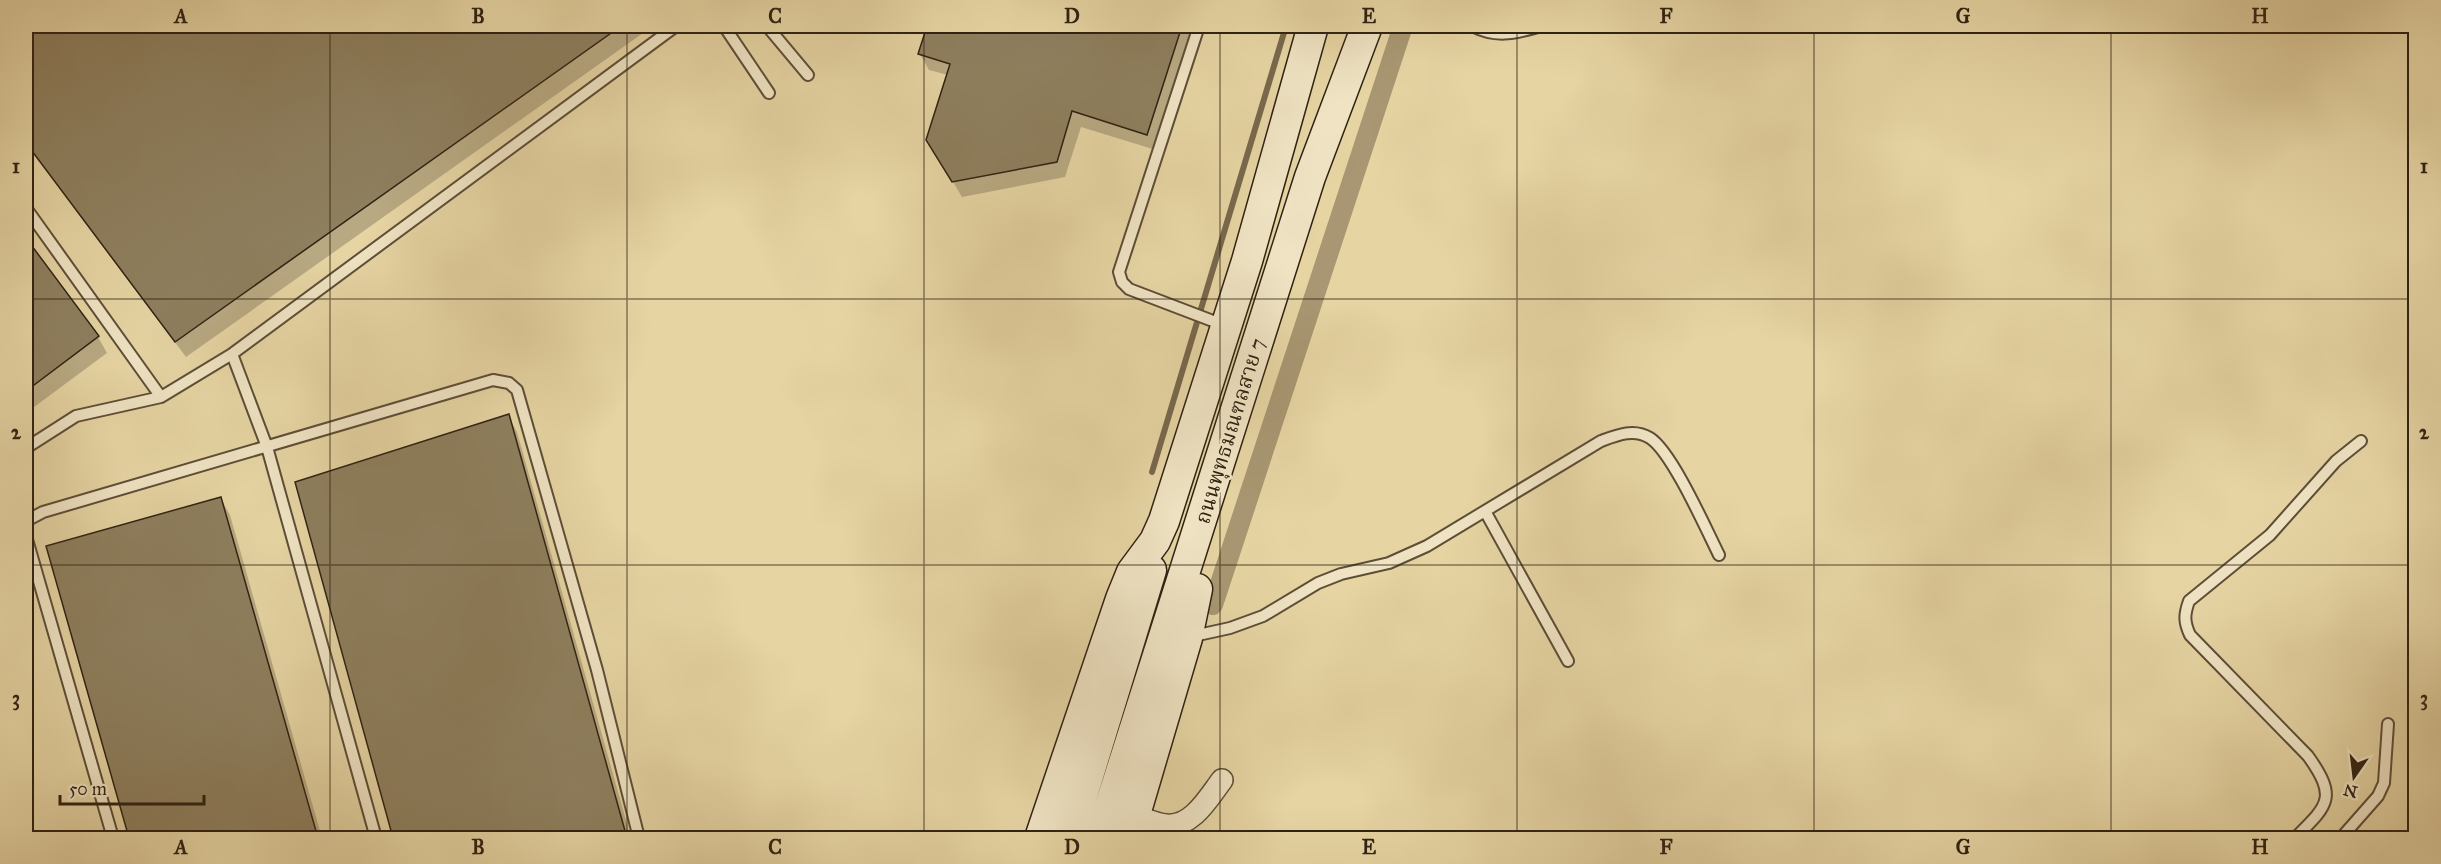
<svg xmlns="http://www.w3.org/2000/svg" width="2441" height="864" font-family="'IM FELL Great Primer','Noto Serif Thai',serif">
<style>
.shadow{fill:#0003}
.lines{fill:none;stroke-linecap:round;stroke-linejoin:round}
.stream{stroke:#78684c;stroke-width:6}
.canal{stroke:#a89772;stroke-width:20}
.building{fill:#8e7f5e;stroke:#2f2213;stroke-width:1.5}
.lane-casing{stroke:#5d4e37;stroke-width:14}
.street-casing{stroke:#5d4e37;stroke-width:24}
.secondary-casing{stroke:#2f2213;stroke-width:33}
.lane{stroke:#efe3c3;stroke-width:10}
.street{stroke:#efe3c3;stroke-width:21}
.secondary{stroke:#efe3c3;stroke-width:30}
.grid{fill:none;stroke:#2f2213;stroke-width:1.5;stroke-opacity:0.55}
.labels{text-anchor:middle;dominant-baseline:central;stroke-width:5;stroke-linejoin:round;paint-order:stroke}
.street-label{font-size:21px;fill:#2f2213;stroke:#efe3c3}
.neatline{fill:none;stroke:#2f2213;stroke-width:2}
.grid-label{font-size:20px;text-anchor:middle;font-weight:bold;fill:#2f2213}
</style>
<rect width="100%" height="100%" fill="#e6d4a3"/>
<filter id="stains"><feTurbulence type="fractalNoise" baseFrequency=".00333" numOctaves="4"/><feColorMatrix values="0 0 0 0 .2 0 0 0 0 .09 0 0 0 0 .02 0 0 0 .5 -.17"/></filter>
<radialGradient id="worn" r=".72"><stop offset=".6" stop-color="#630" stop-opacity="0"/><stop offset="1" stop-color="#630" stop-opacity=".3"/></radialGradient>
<path class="shadow" d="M26,26H653L186,357L26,144Z
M929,26H1195L1156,150L1081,127L1065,177L962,197L928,140L948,75L929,70L920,54Z
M26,240L98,337L107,353L26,413Z
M508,416L517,432L631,838H394L297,483Z
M221,499L230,515L322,838H131L48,547Z"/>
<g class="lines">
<path class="stream" d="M1152,472L1286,26"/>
<path class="canal" d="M1213,605L1403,26"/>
</g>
<path class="building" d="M26,26H621L175,342L26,143Z
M927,26H1182L1147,135L1072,111L1057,162L952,182L926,140L950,64L918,54Z
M26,238L99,336L26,391Z
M509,414L627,838H393L295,482Z
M221,497L318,838H129L46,546Z"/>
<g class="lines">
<g class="lane-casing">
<path id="lane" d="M724,26L769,93
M767,26L808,75
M1199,26L1119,272L1122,282L1129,289L1226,326
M1472,26C1498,39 1515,33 1542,26
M26,208L161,397
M232,354L267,447L376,838
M26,448L76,416L161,397L232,354L676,26
M1485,511L1568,661
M26,521L43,512L493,380L509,383L517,390L597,670L639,838
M26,536L113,838
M1189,637L1230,628L1263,616L1318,583L1341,574L1389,563L1427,546L1601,441C1617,435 1634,428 1650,438C1672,452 1706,529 1719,555
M2295,838C2328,805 2338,798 2308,756L2190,635C2184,622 2184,615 2189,601L2270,535L2336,461L2361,441
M2341,838L2378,796L2384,783L2388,724"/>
</g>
<g class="street-casing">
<path id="street" d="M1135,816C1145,819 1156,824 1166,825C1192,828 1209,797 1222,780"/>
</g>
<g class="secondary-casing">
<path id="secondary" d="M1040,838L1121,599L1132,572L1155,541L1164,521L1247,261L1313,26
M1069,838L1151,570
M1100,838L1310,177L1367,26
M1128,838L1187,638L1197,589"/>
</g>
<use href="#lane" class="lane"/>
<use href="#street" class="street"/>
<use href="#secondary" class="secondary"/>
</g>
<path class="grid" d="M330,26V838M627,26V838M924,26V838M1220,26V838M1517,26V838M1814,26V838M2111,26V838M26,299H2416M26,565H2416"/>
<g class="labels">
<g class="street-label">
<text transform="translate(1230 431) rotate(-73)">ถนนพุทธมณฑลสาย 7</text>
</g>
</g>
<rect width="2441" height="864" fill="none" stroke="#e6d4a3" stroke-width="66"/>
<g transform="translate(2354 777) rotate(194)" stroke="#efe3c3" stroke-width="4.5" paint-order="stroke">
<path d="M0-4.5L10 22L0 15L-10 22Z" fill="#2f2213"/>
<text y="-9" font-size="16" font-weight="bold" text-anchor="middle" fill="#2f2213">N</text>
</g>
<path d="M60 795v9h144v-9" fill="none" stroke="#2f2213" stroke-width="3"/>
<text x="69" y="795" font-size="18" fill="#2f2213" stroke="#efe3c3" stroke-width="4.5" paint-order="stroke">50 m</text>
<rect x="33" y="33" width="2375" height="798" class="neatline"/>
<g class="grid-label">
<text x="181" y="23">A</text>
<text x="478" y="23">B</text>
<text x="775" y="23">C</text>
<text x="1072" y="23">D</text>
<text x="1369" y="23">E</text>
<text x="1666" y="23">F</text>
<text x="1963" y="23">G</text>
<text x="2260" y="23">H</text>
<text x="16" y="173">1</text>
<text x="2424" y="173">1</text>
<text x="16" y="439">2</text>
<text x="2424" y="439">2</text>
<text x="16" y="705">3</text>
<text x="2424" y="705">3</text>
<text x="181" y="854">A</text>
<text x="478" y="854">B</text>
<text x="775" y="854">C</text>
<text x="1072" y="854">D</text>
<text x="1369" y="854">E</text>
<text x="1666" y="854">F</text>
<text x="1963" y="854">G</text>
<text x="2260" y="854">H</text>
</g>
<rect width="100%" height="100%" filter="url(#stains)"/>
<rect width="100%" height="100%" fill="url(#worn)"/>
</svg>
